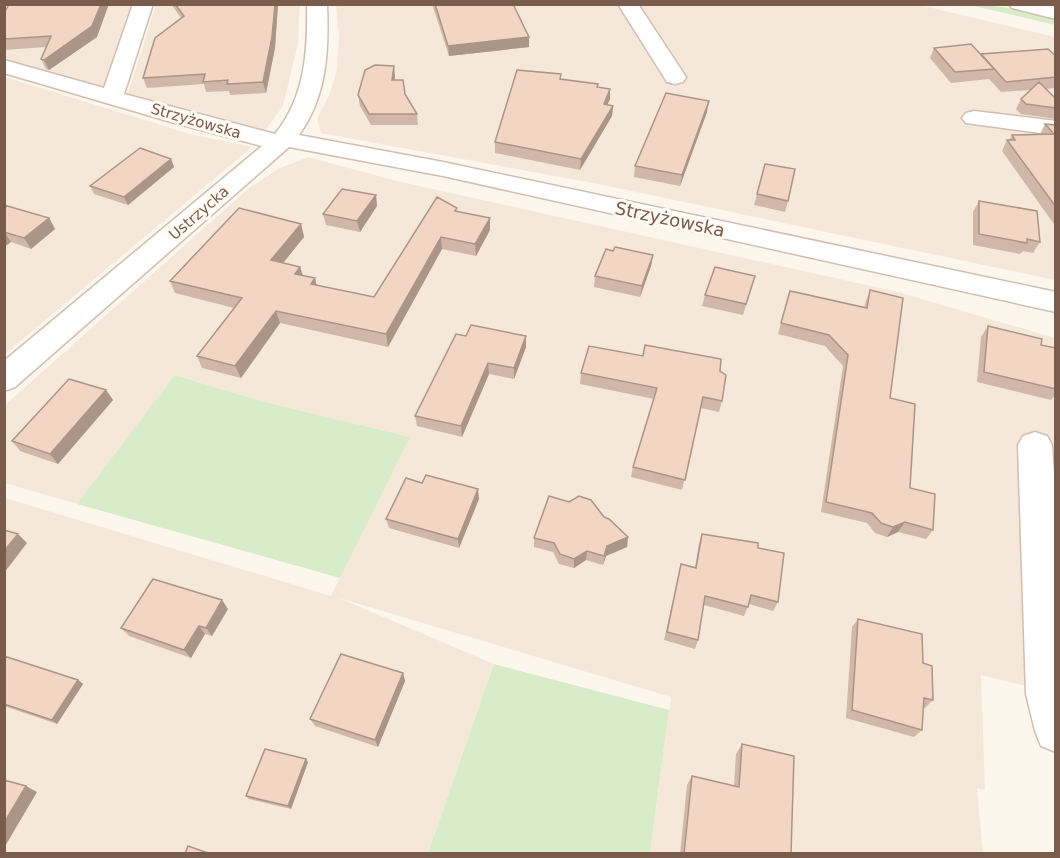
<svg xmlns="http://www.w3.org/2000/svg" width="1060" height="858" font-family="'DejaVu Sans',sans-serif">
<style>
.residential{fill:#f5e8da}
.green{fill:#d8ecc9}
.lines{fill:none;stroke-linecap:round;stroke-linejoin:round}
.minor-casing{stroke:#d1beb0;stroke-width:3}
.minor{fill:#fff;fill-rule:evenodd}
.wall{fill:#d1b7a8}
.shaded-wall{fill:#aa9588}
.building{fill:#f3d5c3;stroke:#aa9588;stroke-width:1.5}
.labels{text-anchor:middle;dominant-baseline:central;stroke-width:6;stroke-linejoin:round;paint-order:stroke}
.far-street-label{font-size:15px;fill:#7a5c4d;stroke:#fffaf3}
.street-label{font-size:18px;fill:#7a5c4d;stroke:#fffaf3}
</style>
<rect width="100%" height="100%" fill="#fdf6ec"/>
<path class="residential" d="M4,5H138L110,84L97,87L5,60Z
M156,5H300L298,44L283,106L262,134L130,97L128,93Z
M336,5H920L1055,37V280L598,184L321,133L317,119L329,95L337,70L339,35Z
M5,77L190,134L252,147L5,354Z
M308,157L397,181L898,292L1055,338V693L981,675L985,790L977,788L983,853H650L671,697L339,598L494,664L428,853H5V498L331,596L410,437L261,401L176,375L77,504L5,483L4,406L249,188L278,169Z"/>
<path class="green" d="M970,5C1003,5 1024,11 1055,18V25Z
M175,375L261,401L410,437L340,578L77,504Z
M494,664L669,710L650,853H428Z"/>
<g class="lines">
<g class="minor-casing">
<path id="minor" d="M133,4H153L124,94L275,134C305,97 308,51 307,4H327C329,51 327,96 299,135L443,162L1056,292V312L443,176L289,147L15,387L4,391V361L262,146L178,124L4,73V60L104,88Z
M618,4H638L686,77L683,82L675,84L667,82Z
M1009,4H1046L1056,7V19L1012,8Z
M974,111L1056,121V135L966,123L962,118L966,113Z
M1035,432L1047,436L1052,445L1056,504V752L1041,746L1035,731L1026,694L1018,445L1023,436Z"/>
</g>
<use href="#minor" class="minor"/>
</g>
<path class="wall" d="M171,4H278L275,48L266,93L230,95L229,91L206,92L204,84L147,88L143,78L181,18Z
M432,4H513L529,37V47L449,56Z
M4,14L97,37L49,70L46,69L41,59L46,47L4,50Z
M934,48L981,55L1056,56V88L1045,89L1056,108V119L1021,114L1016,109L1021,99L1031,90L1001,92L989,79L951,83L930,58Z
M395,76V80L405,94L417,114L418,125H371L360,106L358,95Z
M561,79L598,84V87L610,99L607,105L613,106L612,116L580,170L495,153V142Z
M707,112L680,186L634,177L635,166Z
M1045,124L1056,125V227L1002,151L1007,140H1009L1012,135L1040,134Z
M171,159L174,167L128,205L94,194L90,186Z
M765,164L788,201L785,212L754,205Z
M376,195L377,206L360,232L326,225L323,214Z
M979,201L1040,242L1033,253L1023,251L1020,254L973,245V212Z
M4,205L49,218L55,229L31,249L11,242L4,247Z
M457,211L490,230L476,256L442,249L388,347L280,323L241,378L202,368L197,356L234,308L175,293L170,281L301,224L304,237L283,263L300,267L303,276L317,285L374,297Z
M613,251L653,255L651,266L640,297L594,287L595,276Z
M755,276L743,315L702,306L705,295Z
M870,290L890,398L910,488L933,530L926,539L898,532L887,537L875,533L867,523L821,512L843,366L825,346L778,334L790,291L864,308L866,301Z
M988,326L1041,345L1056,348V394L1051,400L977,382L981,337Z
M466,336L526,347L514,379L489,374L462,437L417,426L415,416Z
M720,371L722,401L719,412L701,408L682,490L631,477L633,467L654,399L580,384L581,373Z
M106,390L113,400L58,464L20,451L12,441Z
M422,483L479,499L459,548L389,528L386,519Z
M604,517L628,537L627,547L606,556L603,565L586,560L574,568L559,564L553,552L534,547V538Z
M702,534L758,548L778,602L773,611L749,604L744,616L704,605L698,640L695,649L664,640L681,564L695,567L699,543Z
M228,609L212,636L205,634L191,658L129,636L121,628Z
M858,619L923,663L933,700L925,708L923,707L922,730L914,737L846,718L852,627Z
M4,656L78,680L83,684L57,724L4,706Z
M403,673L405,681L378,747L315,726L310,719Z
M742,744L791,854H680L687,785L692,776L734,786L736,754Z
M308,762L291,809L249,799L246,796Z"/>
<path class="shaded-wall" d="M101,4H109L97,37L49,70L44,60Z
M275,4H278L275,48L266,93L263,82Z
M529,37V47L449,56L448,46Z
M394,66L395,76L393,91L392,80Z
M610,89V99L603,114L604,104Z
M709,101L707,112L680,186L682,175Z
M613,106L612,116L580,170L581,159Z
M171,159L174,167L128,205L124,197Z
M376,195L377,206L360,232L357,221Z
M49,218L55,229L31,249L24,238Z
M490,218V230L476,256L475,244Z
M301,224L304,237L275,273L271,260Z
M4,232L11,242L4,247Z
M441,237L442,249L388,347L386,334Z
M653,255L651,266L640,297L642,286Z
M300,267L304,279L295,274Z
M315,278L318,291L311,284Z
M276,311L280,323L241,378L235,366Z
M526,336V347L514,379V368Z
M488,363L489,374L462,437L461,426Z
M106,390L113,400L58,464L50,454Z
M478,489L479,499L459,548L458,539Z
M905,522L898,532L887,537L893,527Z
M18,534L27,543L4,573V551Z
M628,537L627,547L606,556L603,565L607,546Z
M587,551L586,560L574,568V559Z
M222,600L228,609L212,636L206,628Z
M199,626L205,634L191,658L184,650Z
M403,673L405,681L378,747L375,740Z
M78,680L83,684L57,724L52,720Z
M306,759L308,762L291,809L288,806Z
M26,786L37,792L4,848V823Z"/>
<path class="building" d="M9,4H101L92,26L44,60L41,59L51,36L4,39V14Z
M175,4H275L272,37L263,82L227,84L228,80L203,82L205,74L143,78L155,38L184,16Z
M435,4H513L529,37L448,46Z
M971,44L994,69L955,72L934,48Z
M1048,49L1056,56V77L1006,82L981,54Z
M375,65L394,66L392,80H403L405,94L417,114H369L358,95L365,70Z
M517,70L561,74L560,79L598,84L597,87L610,89L604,104L613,106L581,159L495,142Z
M1039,82L1056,99V108L1026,104L1021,99Z
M666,93L709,101L682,175L635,166Z
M1045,124L1056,125V207L1007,140H1015L1012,135L1054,134Z
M140,148L171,159L124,197L90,186Z
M765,164L795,169L788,201L757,194Z
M342,189L376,195L357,221L323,214Z
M437,197L457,208L455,211L490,218L475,244L441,237L386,334L276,311L235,366L197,356L242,298L170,281L239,208L301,224L271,260L300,267L295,274L315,278L311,284L374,297Z
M979,201L1037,211L1040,242L1027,239V243L979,234Z
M4,205L49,218L24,238L4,232Z
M615,247L653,255L642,286L595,276L606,249L613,251Z
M715,267L755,276L746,304L705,295Z
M870,290L903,298L890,398L915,404L910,488L935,494L933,530L905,522L893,527L881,523L872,513L826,502L848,355L829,335L781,323L790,291L867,308Z
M471,325L526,336L514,368L488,363L461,426L415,416L456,334L466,336Z
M988,326L1042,339L1041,345L1056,348V389L984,372Z
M645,345L721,359L720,371L726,375L722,401L703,397L685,480L633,467L657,388L581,373L589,346L643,356Z
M69,379L106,390L50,454L12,441Z
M426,475L478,489L458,539L386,519L406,478L422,483Z
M549,496L569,502L579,496L591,500L604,517L609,519L628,537L607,546L604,556L587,551L574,559L560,554L554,543L534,538Z
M4,530L18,534L4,551Z
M702,534L758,543V548L784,553L778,602L751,595L748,607L705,596L698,640L667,632L681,564L696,568Z
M153,579L222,600L206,628L199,626L184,650L121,628Z
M858,619L922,634L923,663L932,666L933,700L924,698L922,730L852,710Z
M341,654L403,673L375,740L310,719Z
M4,656L78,680L52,720L4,704Z
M742,744L794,756L791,854H684L692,776L739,787Z
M265,749L306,759L288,806L246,796Z
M4,780L26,786L4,823Z
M188,846L211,854H185Z"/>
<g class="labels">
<g class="far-street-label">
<text transform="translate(196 121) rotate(16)">Strzyżowska</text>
<text transform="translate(199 213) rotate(-41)">Ustrzycka</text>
</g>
<g class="street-label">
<text transform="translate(670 219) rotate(12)">Strzyżowska</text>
</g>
</g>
<rect width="1060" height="858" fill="none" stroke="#7a5c4d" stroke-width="12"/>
</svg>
